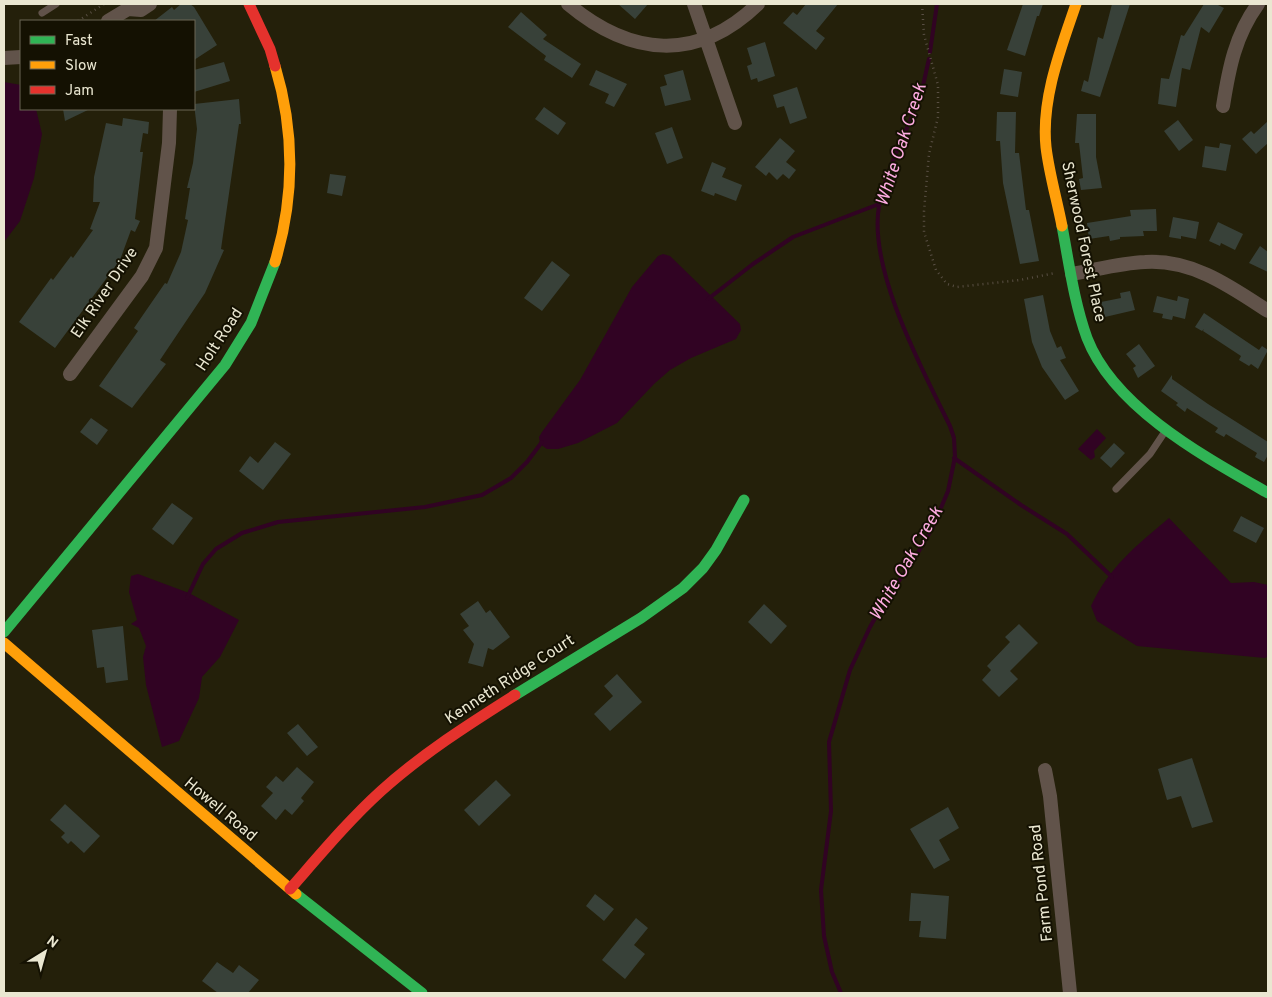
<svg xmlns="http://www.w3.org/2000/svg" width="1272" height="997" font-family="Overpass,sans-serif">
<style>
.water{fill:#310323}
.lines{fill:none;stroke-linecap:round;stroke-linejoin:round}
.stream{stroke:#310323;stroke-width:4}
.building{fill:#384139}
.path{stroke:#594f44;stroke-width:2.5;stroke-dasharray:1 4;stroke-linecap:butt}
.lane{stroke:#61534a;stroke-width:7}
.street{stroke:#61534a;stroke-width:14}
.fast{stroke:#30b455;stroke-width:11}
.slow{stroke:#ff9f0a;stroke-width:11}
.jam{stroke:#e5322d;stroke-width:11}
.labels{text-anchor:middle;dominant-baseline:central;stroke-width:4;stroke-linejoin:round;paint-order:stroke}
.street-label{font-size:16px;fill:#eae7d1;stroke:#141102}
.water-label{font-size:18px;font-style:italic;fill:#feace1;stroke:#141102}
</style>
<rect width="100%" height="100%" fill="#24200a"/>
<path class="water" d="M4,82L21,85V109H36L42,134L34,178L20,221L4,242Z
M663,254L670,256L740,324L741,330L736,339L691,358L670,370L654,384L617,423L578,443L558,449H547L540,444L539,437L542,432L580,380L632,287L658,256Z
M1097,429L1106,438L1094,451L1095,457L1091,460L1078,449Z
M1169,518L1231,583L1254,582L1268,585V656L1265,658L1137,646L1097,621L1091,606C1109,567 1136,546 1169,518Z
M138,574L189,593L239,620L220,657L202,677L199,698L179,741L162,747L146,685L143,657L146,646L139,628L131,624L137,620L129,592L131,576Z"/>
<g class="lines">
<path class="stream" d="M930,52L937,4
M708,299L753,264L793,237L879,204
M954,458L1021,505L1067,534L1112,577
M187,598L203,564L216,549L242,533L278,522L425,507L482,495L511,478L527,462L542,442
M841,993L832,972L824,936L821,890L831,811L829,742L850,670L870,627L886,599L913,561L933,527L948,491L955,457L954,438L950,426C922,369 868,269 879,206C886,167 907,133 920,96C924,84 926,71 929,59"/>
</g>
<path class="building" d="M181,4H190L194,7L217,45L194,60V21H154L172,7L174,10Z
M618,4H648L635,19Z
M806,4H838L816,31L825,38L816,50L783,23L793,12L797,15Z
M1023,4H1043L1039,16H1037L1025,56L1007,50Z
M1112,4H1130L1100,97L1081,91L1084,80L1088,82L1098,37L1103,39Z
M1204,4H1216L1224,8L1209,33L1201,27L1190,70L1182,68L1176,107L1158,104L1161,78L1169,79L1181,35L1184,36Z
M521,12L547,35L543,39L581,64L572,78L544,60L546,56L508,27Z
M765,42L775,76L758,82L757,78L751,80L747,66L752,64L747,48Z
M224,62L230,81L194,92V70Z
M1004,69L1022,72L1018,97L1000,94Z
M596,70L627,84L614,107L605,103L609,94L589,85Z
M683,70L691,100L665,106L660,87L667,85L664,75Z
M797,87L807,118L790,124L784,106L777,108L773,95Z
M239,99L241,124H239L221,249L224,250L205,293L160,360L166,364L132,408L99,386L138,331L134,328L165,283L167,284L181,252L188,220L185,219L190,188H187L193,163L197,129L194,104Z
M544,107L566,123L558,135L535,119Z
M63,109H90L65,121Z
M997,112H1016L1015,153H1019L1026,210H1029L1039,261L1020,264L1003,183L1000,141H996Z
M1077,114H1096V157L1102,188L1081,190L1079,179L1083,178L1079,143H1075Z
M123,118L149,122L148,134L143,133L140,152H143L135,219L140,221L135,232L131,230L120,260L55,348L19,322L51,278L53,280L71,256L73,258L93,230L90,229L100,202H93L94,177L106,123L122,126Z
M1178,120L1193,140L1179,151L1164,131Z
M1268,121V143L1256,154L1242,139L1251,131L1254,134Z
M672,127L683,158L667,164L655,133Z
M780,138L795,151L786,162L796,170L789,179L783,174L777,180L769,172L766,176L755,167Z
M1220,143L1231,145L1226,171L1202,167L1205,146L1219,148Z
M712,162L726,168L722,177L742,185L736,201L715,193L714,196L701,191Z
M330,174L346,176L342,196L327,193Z
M1156,209L1157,231H1143L1144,236L1120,237V239L1110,241L1109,236L1089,239L1087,223L1131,216L1130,210Z
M1173,217L1199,222L1196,239L1181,236V239L1169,237Z
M1218,222L1243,234L1235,250L1221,243L1220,246L1209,241Z
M1260,246L1268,252V272L1249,263Z
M552,261L570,275L542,311L524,298Z
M1130,291L1135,310L1105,317L1101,302L1121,298L1120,293Z
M1043,295L1050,331L1057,348L1061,346L1066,358L1060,360L1079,391L1065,400L1042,367L1032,342L1024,299Z
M1157,296L1177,301L1178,296L1189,299L1185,319L1173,316L1172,320L1162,318L1163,314L1153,312Z
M1204,313L1259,350L1262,346L1268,350L1258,369L1251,364L1249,366L1239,360L1241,356L1203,331L1204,329L1202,331L1195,327Z
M1139,344L1155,366L1138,378L1133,368L1136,366L1126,354Z
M1172,375V379L1208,404L1268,442V455L1264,462L1255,457L1257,453L1226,434L1224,437L1215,432L1218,428L1187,408L1185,412L1176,405L1178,403L1161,391Z
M91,418L108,430L97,445L80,432Z
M275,442L291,454L263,490L239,471L250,456L258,463Z
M1114,443L1125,453L1111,468L1100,458Z
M172,503L193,518L173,545L152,529Z
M1241,516L1264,528L1256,543L1233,531Z
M478,601L486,613L490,610L510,637L493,650L488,648L483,667L468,663L474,644L463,630L469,626L460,614Z
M764,604L787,626L771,644L748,622Z
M1019,624L1038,643L1010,671L1018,679L999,697L982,680L991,670L987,666L1010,642L1005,637Z
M123,626L128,680L106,683L104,667L97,668L92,630Z
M617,674L642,702L610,731L594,714L613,696L604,686Z
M298,724L318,747L307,756L287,733Z
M1192,758L1213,822L1192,828L1181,796L1167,800L1158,769Z
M297,767L314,782L301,798L304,801L292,815L285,809L276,820L261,806L273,793L266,787L276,776L283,782Z
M496,780L511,795L479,826L464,810Z
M65,804L100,836L84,853L71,841L68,844L61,837L65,833L50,820Z
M948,807L959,828L939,840L950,860L934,869L910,829Z
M911,893L949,896L946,939L919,937L921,921H909Z
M595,894L614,909L604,921L586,906Z
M636,918L648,928L634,945L645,954L625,979L602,960Z
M217,962L233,973L239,965L259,980L248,993H218L202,981Z"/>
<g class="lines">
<path class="path" d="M922,4L924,35L938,85V117L929,154L924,211V232L936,270L947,284L957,287L1020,280L1055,273
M78,21L104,4"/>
<path class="lane" d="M42,13L56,4
M1116,489L1150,454L1166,430"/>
<path class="street" d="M568,4C630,56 697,63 758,4
M694,4L735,123
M108,21L128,9L141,10L150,4
M4,58L21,57
M1223,106C1229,68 1235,36 1258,4
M1072,274C1096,270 1120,263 1145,262C1192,259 1230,286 1268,311
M70,374L142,276L156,248L169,143L170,109
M1045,770L1050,796L1070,993"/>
<path class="fast" d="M1062,226C1069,263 1074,302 1087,338C1114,408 1205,457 1268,493
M4,632L225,365L251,323L275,262
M515,695L641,618L683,588L703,568L716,550L744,500
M296,894L422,993"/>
<path class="slow" d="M1062,226C1057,200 1049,173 1046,147C1041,99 1061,48 1076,4
M275,262C295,196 295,132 275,66
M4,643L296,894"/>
<path class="jam" d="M249,4L270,49L275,66
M290,889C319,856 348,821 381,791C422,754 469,724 515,695"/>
</g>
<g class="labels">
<g class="street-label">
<text transform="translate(1083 242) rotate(78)">Sherwood Forest Place</text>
<text transform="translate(105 293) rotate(-56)">Elk River Drive</text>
<text transform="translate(220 340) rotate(-57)">Holt Road</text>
<text transform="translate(510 680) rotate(-33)">Kenneth Ridge Court</text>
<text transform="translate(220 810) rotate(40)">Howell Road</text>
<text transform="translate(1042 883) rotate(-96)">Farm Pond Road</text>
</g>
<g class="water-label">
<text transform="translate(902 145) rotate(-72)">White Oak Creek</text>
<text transform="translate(907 564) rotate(-60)">White Oak Creek</text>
</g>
</g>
<rect width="1272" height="997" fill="none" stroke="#eae7d1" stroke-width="10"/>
<rect x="20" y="20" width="175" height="90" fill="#141102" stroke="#6a6755"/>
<rect x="30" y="36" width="25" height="8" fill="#30b455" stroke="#6a6755"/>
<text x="65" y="45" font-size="15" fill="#eae7d1">Fast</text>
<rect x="30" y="61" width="25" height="8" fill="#ff9f0a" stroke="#6a6755"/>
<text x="65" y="70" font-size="15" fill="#eae7d1">Slow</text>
<rect x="30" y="86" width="25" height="8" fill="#e5322d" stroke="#6a6755"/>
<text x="65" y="95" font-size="15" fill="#eae7d1">Jam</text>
<g transform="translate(45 952) rotate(37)" stroke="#141102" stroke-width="4" paint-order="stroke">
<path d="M0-4L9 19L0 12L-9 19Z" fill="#eae7d1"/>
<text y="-8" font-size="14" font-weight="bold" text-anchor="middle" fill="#eae7d1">N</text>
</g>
</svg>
